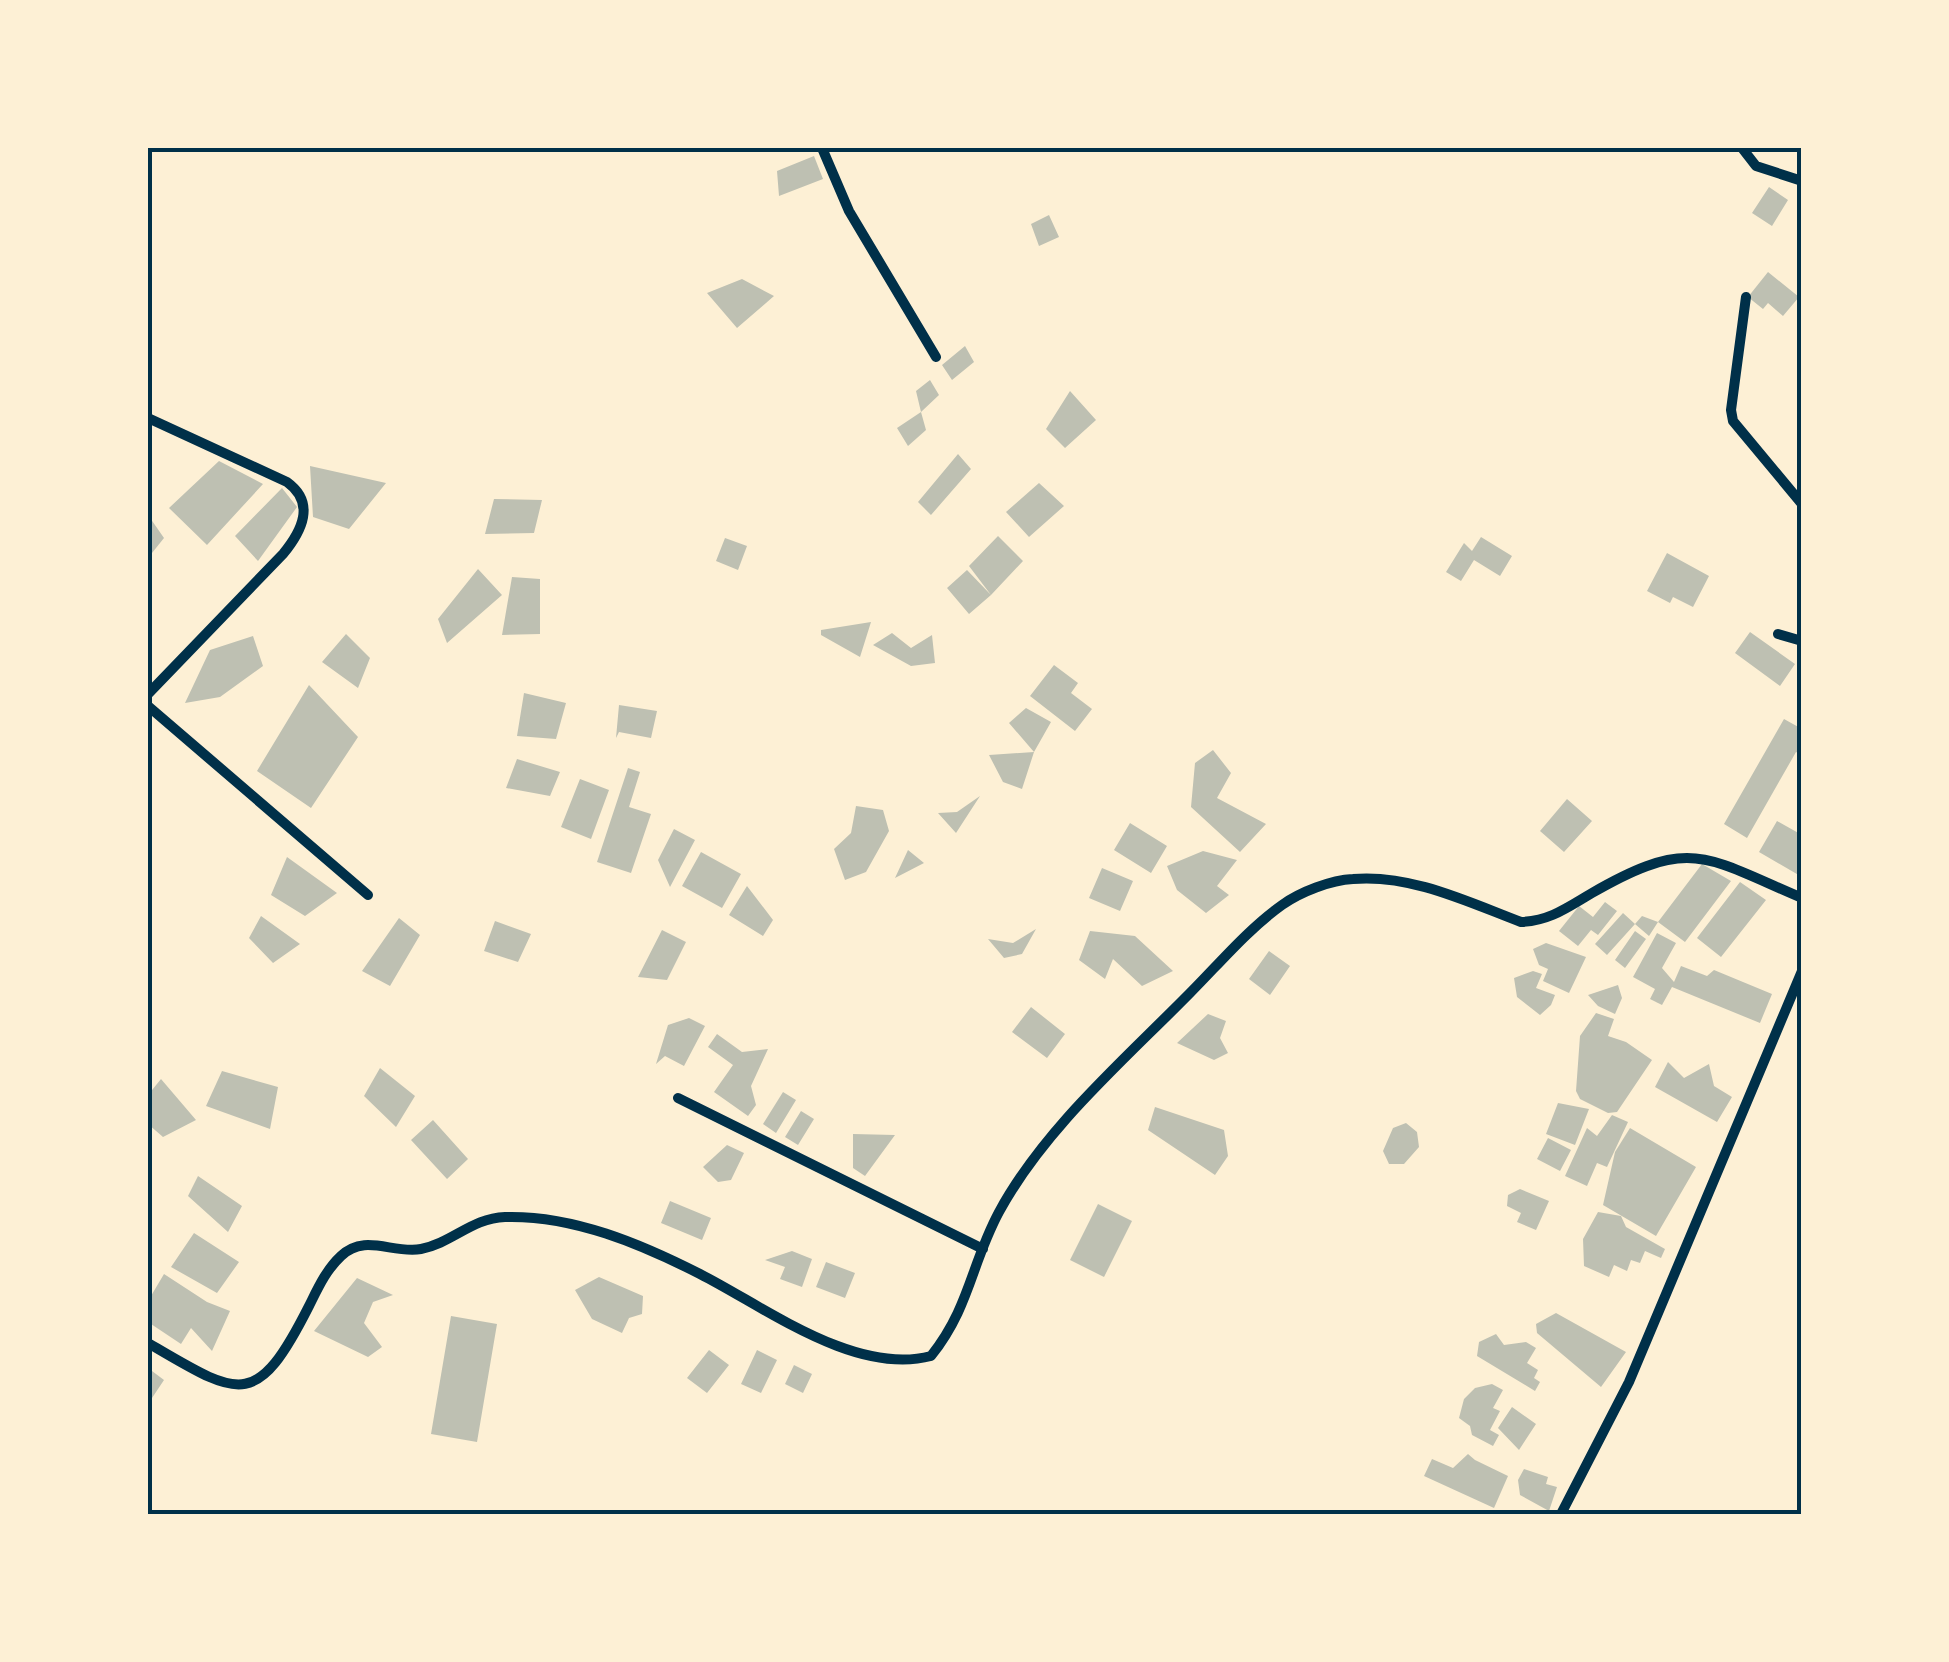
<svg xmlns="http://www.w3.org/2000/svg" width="1949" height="1662" font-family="'Public Sans',sans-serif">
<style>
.building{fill:#bec0b2}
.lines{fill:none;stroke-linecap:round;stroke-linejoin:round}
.minor{stroke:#003049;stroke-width:10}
.neatline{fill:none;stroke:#003049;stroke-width:4}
</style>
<rect width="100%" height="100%" fill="#fdf0d5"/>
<path class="building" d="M814,156L823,179L779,196L777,171Z
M1769,187L1788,200L1772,226L1752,213Z
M1049,215L1059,237L1039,246L1031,224Z
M1768,272L1799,297L1783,316L1768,303L1763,309L1748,297Z
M742,279L774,296L737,328L707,293Z
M965,346L974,362L952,380L942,365Z
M930,380L939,395L921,412L916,391Z
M1070,391L1096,420L1065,448L1046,429Z
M921,412L926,430L908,446L897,428Z
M958,454L971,469L931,515L918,502Z
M219,461L263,484L207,545L169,508Z
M310,466L386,483L349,529L313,517Z
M1039,483L1064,506L1029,537L1006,512Z
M282,488L297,507L258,561L235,536Z
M494,499L542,500L534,533L485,534Z
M148,515L164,538L148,558Z
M998,536L1023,561L991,595L969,614L947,588L967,570L991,595L969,566Z
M1481,537L1512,556L1500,576L1474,560L1461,581L1446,572L1464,543L1472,551Z
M725,538L747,546L738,570L716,561Z
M1667,553L1709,576L1693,607L1673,597L1670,603L1647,591Z
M478,569L502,595L447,643L438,619Z
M512,577L540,579V634L502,635Z
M871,622L860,657L821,635V630Z
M1750,632L1795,664L1780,686L1735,653Z
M892,633L911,648L932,635L935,663L911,666L873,645Z
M346,634L370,658L358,688L322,662Z
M253,636L263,666L220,697L185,703L210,650Z
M1054,665L1078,683L1071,693L1092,709L1075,731L1030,696Z
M309,685L358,737L311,808L257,771Z
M524,693L566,703L556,739L517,736Z
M619,705L657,711L651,738L619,732L616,738Z
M1026,708L1051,722L1034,752L1009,723Z
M1784,719L1802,729V755L1796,752L1747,838L1724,824Z
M1213,750L1231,773L1217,798L1266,824L1240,852L1191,807L1195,763Z
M1034,752L1022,789L1003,782L989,755Z
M517,759L560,772L550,796L506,788Z
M628,768L640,772L629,807L651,814L631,873L597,862Z
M580,779L609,790L591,839L561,827Z
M980,796L956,833L938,813L957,812Z
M1567,799L1592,821L1564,852L1540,831Z
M856,806L883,810L889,831L866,872L845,880L834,849L851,833Z
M1777,821L1802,835V877L1759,852Z
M1130,823L1167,846L1151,873L1114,850Z
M674,829L695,840L670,887L658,860Z
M908,850L924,863L895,878Z
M1203,851L1237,860L1217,886L1229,895L1206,913L1177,890L1167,866Z
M701,852L741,874L722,908L682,886Z
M287,857L337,893L305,916L271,895Z
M1702,864L1731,881L1685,942L1658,922Z
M1102,868L1133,881L1120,911L1089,898Z
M1740,882L1766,900L1721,957L1697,938Z
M747,886L773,920L763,936L729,915Z
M1605,902L1617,911L1598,935L1591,930L1578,946L1559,931L1579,906L1593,917Z
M1623,913L1635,924L1642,916L1658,922L1649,936L1635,924L1607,955L1595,944Z
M261,916L300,944L273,963L249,938Z
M399,918L420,935L390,986L362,971Z
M495,921L531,934L518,962L484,951Z
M1036,929L1022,954L1004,958L988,939L1013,943Z
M662,930L686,942L667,980L638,977Z
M1090,931L1135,936L1173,971L1142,986L1113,959L1105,979L1079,960Z
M1635,931L1646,939L1625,968L1615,960Z
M1657,933L1676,943L1662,968L1674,982L1681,966L1707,976L1714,970L1772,994L1760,1023L1672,987L1662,1005L1650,999L1655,989L1633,977Z
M1546,943L1586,957L1569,993L1543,981L1548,969L1539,965L1533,949Z
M1269,951L1290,966L1270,995L1249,979Z
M1533,971L1542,974L1536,988L1555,995L1551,1005L1540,1015L1517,997L1514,978Z
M1618,985L1622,998L1615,1014L1598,1006L1588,995Z
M1031,1007L1065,1034L1047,1058L1012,1032Z
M1596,1013L1614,1019L1608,1036L1626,1042L1652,1060L1617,1112L1608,1113L1580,1099L1576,1091L1580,1036Z
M1208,1014L1226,1021L1220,1038L1228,1053L1214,1060L1177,1043Z
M689,1018L705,1026L684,1066L665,1056L656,1064L668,1025Z
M717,1034L742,1052L768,1049L751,1086L756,1105L748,1116L714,1092L733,1065L708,1047Z
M1668,1062L1684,1078L1709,1064L1714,1086L1732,1097L1717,1122L1655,1087Z
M380,1068L415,1096L396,1127L364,1096Z
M222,1071L278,1087L270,1129L206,1106Z
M161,1079L196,1120L163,1137L148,1124V1095Z
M783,1092L796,1100L776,1133L763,1124Z
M1558,1103L1589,1109L1575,1145L1546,1134Z
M1155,1107L1224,1130L1228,1156L1215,1175L1148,1130Z
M801,1111L814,1119L798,1145L785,1137Z
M1612,1115L1628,1122L1607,1167L1597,1163L1587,1186L1565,1176L1587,1128L1597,1136Z
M433,1120L468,1159L447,1179L411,1140Z
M1406,1123L1417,1132L1419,1147L1404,1164H1389L1383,1151L1393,1128Z
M1630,1128L1696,1167L1656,1236L1603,1205L1615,1152Z
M853,1134L895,1135L865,1176L853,1168Z
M1548,1138L1571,1150L1560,1171L1537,1159Z
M727,1145L744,1153L731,1180L718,1182L703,1167Z
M198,1176L242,1206L228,1232L188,1196Z
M1520,1189L1549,1201L1536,1230L1517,1222L1521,1213L1507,1206L1508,1195Z
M670,1201L711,1218L702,1240L661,1223Z
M1098,1204L1132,1221L1104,1277L1070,1260Z
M1598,1212L1621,1216L1626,1227L1665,1249L1661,1258L1645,1251L1640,1263L1631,1260L1627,1271L1614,1265L1609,1277L1584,1266L1583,1239Z
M194,1233L239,1262L217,1293L171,1267Z
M792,1251L812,1259L802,1287L780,1279L785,1267L765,1260Z
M826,1262L855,1273L845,1298L816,1287Z
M164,1274L207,1302L230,1311L212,1351L191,1328L181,1344L148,1322V1301Z
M599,1277L643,1296L642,1314L629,1318L622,1333L592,1319L575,1290Z
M357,1278L393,1295L373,1302L364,1323L382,1347L368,1357L314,1331Z
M1556,1313L1626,1352L1601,1387L1537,1333L1536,1324Z
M451,1316L497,1324L477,1442L431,1434Z
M1496,1334L1504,1345L1526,1342L1536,1348L1527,1363L1538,1370L1534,1378L1540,1382L1535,1391L1477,1356L1479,1342Z
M709,1350L729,1365L707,1393L687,1378Z
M757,1350L777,1360L761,1393L741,1384Z
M794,1365L812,1374L803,1393L785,1384Z
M148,1368L164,1380L150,1401L148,1399Z
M1492,1384L1503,1390L1493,1408L1500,1411L1490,1430L1499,1435L1493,1446L1472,1435L1470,1426L1459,1418L1464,1399L1475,1388Z
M1512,1407L1536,1424L1519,1450L1498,1428Z
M1468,1454L1475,1460L1508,1476L1494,1508L1424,1476L1432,1459L1453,1468Z
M1524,1469L1548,1477L1546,1484L1557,1487L1549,1511L1520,1495L1518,1480Z"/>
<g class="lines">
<path class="minor" d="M822,148L849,211L936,357
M1742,148L1756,166L1802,181
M1746,297L1731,410L1733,421L1802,504
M148,418L287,482C316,503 302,531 283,554L148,694
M1778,634L1802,641
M148,706L368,895
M678,1098L983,1249
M148,1343C240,1397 256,1411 309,1306C318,1288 326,1270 341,1256C365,1233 392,1254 421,1249C452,1243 472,1218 505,1217C573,1215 641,1244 700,1274C765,1307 855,1376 931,1356C970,1307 971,1264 999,1212C1044,1129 1123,1061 1189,994C1219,964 1247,930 1282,905C1300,892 1331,880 1353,879C1411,874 1468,902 1521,922C1550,921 1568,907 1592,893C1691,836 1705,857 1802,898
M1561,1514L1629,1382L1802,971"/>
</g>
<rect width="1949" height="1662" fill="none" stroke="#fdf0d5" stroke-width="300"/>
<rect x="150" y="150" width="1649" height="1362" class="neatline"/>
</svg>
